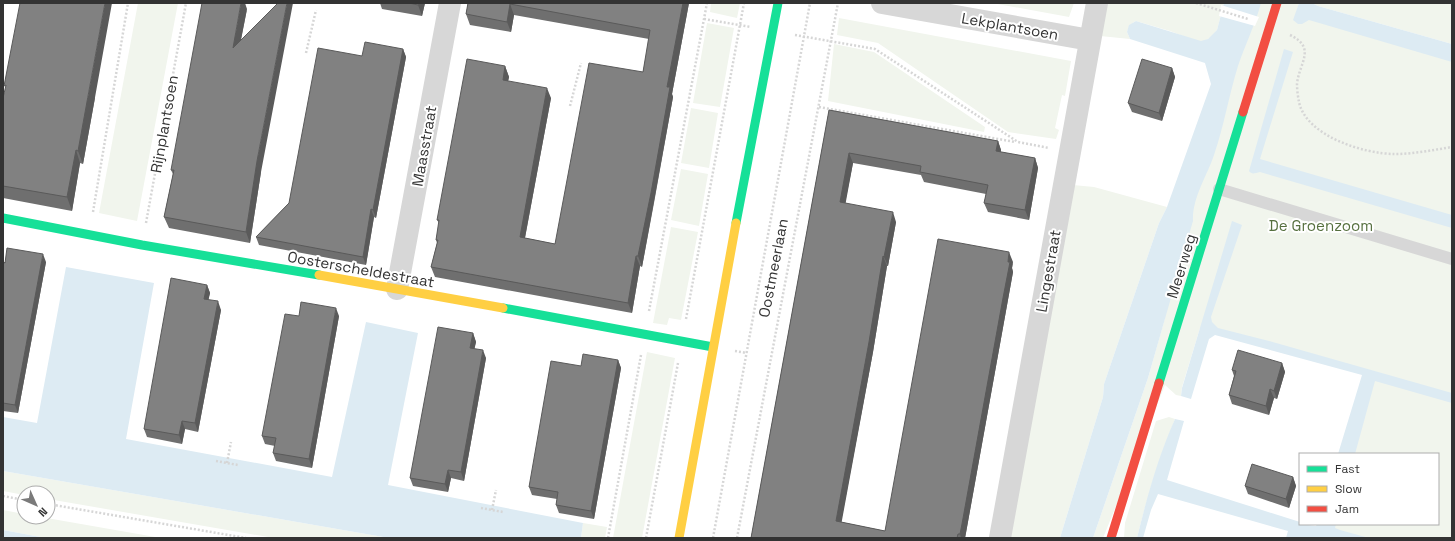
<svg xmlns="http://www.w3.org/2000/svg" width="1455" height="541" font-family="'Space Grotesk',sans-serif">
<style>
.green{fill:#f1f5ed}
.water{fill:#ddebf3}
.pier{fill:#fff}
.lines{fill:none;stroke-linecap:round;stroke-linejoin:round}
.path{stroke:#d6d6d6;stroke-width:2.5;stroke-dasharray:2 2;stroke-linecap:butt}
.lane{stroke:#d7d7d7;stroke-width:12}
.street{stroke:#d7d7d7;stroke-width:22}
.fast{stroke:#16e098;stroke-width:9}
.slow{stroke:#ffcf43;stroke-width:9}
.jam{stroke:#f24e42;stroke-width:9}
.wall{fill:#6f6f6f}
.shaded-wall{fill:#5a5a5a}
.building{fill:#818181;stroke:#5a5a5a}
.labels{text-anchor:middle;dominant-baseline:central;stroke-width:4;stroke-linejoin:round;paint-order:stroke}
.street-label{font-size:15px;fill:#333;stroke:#fff}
.park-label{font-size:15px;fill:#56703f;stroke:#fff}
</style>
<rect width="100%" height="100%" fill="#fff"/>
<path class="green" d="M138,3H178L137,221L99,213Z
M711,3H740L737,18L710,12Z
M992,3H1074L1069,17Z
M1106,3H1224L1217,30L1212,37L1204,41L1199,42L1170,31L1136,21C1130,24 1129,26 1127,32L1130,39L1100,36Z
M1255,3H1299L1296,13L1452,58V538H1317L1321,524H1438V454H1344L1369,374L1200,328L1182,387L1181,396L1176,395L1165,385L1103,538H1093L1148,378L1165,318L1154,315Z
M1312,3H1452V44L1318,6Z
M839,18L1071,61L1065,96L1062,95L1055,128L1059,130L1056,139L1008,132L878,43L837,35Z
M707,23L734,28L720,107L693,103Z
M834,44L874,52L985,127L984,132L828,101Z
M691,108L718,113L709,168L681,163Z
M681,169L708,174L699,226L671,220Z
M1073,185L1094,187L1167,207L1159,223L1104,384L1103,397L1060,538H1008Z
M671,227L698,232L681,320L669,318L667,325L653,323Z
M647,352L675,358L642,538H613Z
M1169,417L1175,419C1159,458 1147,497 1137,538H1124L1125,523L1156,421Z
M3,471L389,538H274L48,499V493H24V495L3,491Z
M3,510L24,514V517H41L161,538H46L3,530Z
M583,523L607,527L605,538H581Z"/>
<path class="water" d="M1224,3H1261C1255,25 1245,45 1238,66C1229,95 1224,126 1214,155C1207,176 1192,198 1193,221L1148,378L1093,538H1060L1103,397L1104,384L1159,223L1167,207L1211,84L1205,63L1130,39L1127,32L1129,25L1136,21L1201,41L1208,39L1217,30Z
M1299,3H1312L1318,6L1452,44V62L1309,20L1302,24H1298L1293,20Z
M1284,49L1293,52L1260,159L1452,215V228L1260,172C1255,173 1252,175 1249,171Z
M1232,221L1242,225L1211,317L1212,322L1218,328L1269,341L1452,393V403L1375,381L1355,454H1338L1362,375L1215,335L1209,339L1191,399L1181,396L1182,388Z
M66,267L154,283L126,439L332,477L366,322L418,333L388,485L583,523L581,538H389L3,471V417L37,423Z
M1175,419L1184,421L1167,480L1300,522V524L1316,526L1317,524H1336L1335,528L1340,530L1369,538H1286L1288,531L1158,494L1151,510L1143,538H1137C1147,497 1158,457 1175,419Z
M3,530L46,538H3Z"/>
<path class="pier" d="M1221,5L1259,17L1255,26L1219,16Z"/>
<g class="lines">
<path class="path" d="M1196,3L1248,19
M704,19L751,27
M795,35L875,49L1018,142L1049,148
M1290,35C1317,48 1299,63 1297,84C1297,90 1298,97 1299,102C1306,136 1364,154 1395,154C1414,154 1433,150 1452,147
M306,53L316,10
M570,106L581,63
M819,107L1015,142
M93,212L128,3
M146,223L186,3
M649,311L707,3
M686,319L744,3
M735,351L747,353
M216,461L238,465
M227,463L231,442
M3,496L24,500
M48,504L246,538
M481,508L503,512
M492,510L496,490
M608,538L641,355
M646,538L678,363
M713,538L810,3
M737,538L838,3"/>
<path class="lane" d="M1219,189L1452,259"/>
<path class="street" d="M882,3L1090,40
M397,289L450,3
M1000,538L1097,3"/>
<path class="fast" d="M3,218L142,245L319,275
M736,223L778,3
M503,308L713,347
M1159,383L1243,112"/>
<path class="slow" d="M319,275L503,308
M679,538L736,223"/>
<path class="jam" d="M1243,112L1277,3
M1111,538L1159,383"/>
</g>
<path class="wall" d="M380,3H425L422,16L382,9Z
M468,3H689L672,94L673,97L654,203L642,267L640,266L632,313L435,277L431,267L437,243L436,240L439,223L437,220L505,66L509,77L508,81L551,98L525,238L555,244L643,72L649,39L514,15L511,32L470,25L466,14Z
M247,9L241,40L261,172L250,243L169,228L164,217L173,174L171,170Z
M403,49L406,57L376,218L374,217L366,265L259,245L256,237L289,203L362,56Z
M1172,68L1175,77L1162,121L1132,112L1128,103Z
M3,98H95L83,164L80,163L72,211L3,198Z
M829,110L998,141L1001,150V152L1035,158L1038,168L1029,220L988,212L984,203L986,194L924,182L921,175L853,163L845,203L896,222L888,266H887L873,352L841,522L885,531L1013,262L1012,268L1013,272L965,538H751Z
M3,262H46L18,413L3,411Z
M207,285L210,293L208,300L221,310L198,432L185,429L182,444L147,437L144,429Z
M299,316H339L312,468L276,461L273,453L275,446L265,444L262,436Z
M473,333L476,342L474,349L486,358L464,481L451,478L448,492L413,486L410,478Z
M618,360L621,368L594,519L559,513L556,505L557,499L532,495L529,487L581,366Z
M1282,363L1285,372L1277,399L1274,398L1269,415L1232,404L1229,395L1234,376L1232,370Z
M1293,477L1296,486L1289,508L1248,494L1245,486Z"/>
<path class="shaded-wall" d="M105,3H112L83,164L78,151Z
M241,3H245L247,9L237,59L233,48Z
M287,3H293L261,172L250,243L246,232L257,161Z
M419,3H425L422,16L418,5Z
M683,3H689L672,94L673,97L642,267L638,256L667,87Z
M510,4L514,15L511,32L507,22Z
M403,49L406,57L376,218L373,210Z
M505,66L509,77L506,90L503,80Z
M1172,68L1175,77L1162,121L1159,113Z
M547,88L551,98L523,248L520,237Z
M998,141L1001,150L1000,161L996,151Z
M76,150L80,163L72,211L67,197Z
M849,153L853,163L844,212L840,202Z
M1035,158L1038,168L1029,220L1025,210Z
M371,209L374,217L366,265L363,257Z
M893,212L896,222L888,266L884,257Z
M1009,252L1013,262L1012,268L1013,272L966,533L965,538H961L960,534Z
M43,254L46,262L18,413L15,405Z
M636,256L640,266L632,313L628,303Z
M883,256L887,266L873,352L840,531L836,521Z
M207,285L210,293L207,307L204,299Z
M218,301L221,310L198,432L195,423Z
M336,308L339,316L312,468L309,459Z
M473,333L476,342L473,356L470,348Z
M483,350L486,358L464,481L461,472Z
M618,360L621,368L594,519L591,511Z
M1282,363L1285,372L1277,399L1274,391Z
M1270,389L1274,398L1269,415L1266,406Z
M182,421L185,429L182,444L179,435Z
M448,470L451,478L448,492L445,484Z
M1293,477L1296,486L1289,508L1286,499Z"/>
<path class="building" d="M20,3H105L78,151L76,150L67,197L3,186V98L6,85L4,86Z
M202,3H241L233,48L278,3H287L257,161L246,232L164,217L174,170H171Z
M409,3H419L418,5Z
M468,3H683L667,87H670L651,193L638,256H636L628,303L431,267L438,240H436L439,220H437L467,59L505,66L503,80L547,88L520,237L555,244L589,63L643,72L650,30L510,4L507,22L466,14Z
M365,42L403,49L373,210L371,209L363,257L256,237L289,203L318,48L362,56Z
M1142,59L1172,68L1159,113L1128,103Z
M829,110L998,141L996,151L1035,158L1025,210L984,203L988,185L920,172L921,166L849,153L840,202L893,212L884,257L883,256L869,342L836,521L885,531L938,239L1009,252L1008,262H1010L1003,298L962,524L960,534H958L957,538H751Z
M7,248L43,254L15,405L3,403V262L5,263Z
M171,278L207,285L204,299L218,301L195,423L182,421L179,435L144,429Z
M301,302L336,308L309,459L273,453L276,438L262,436L285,314L299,316Z
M438,327L473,333L470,348L483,350L461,472L448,470L445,484L410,478Z
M1238,350L1282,363L1274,391L1270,389L1266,406L1229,395L1236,371L1232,370Z
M583,354L618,360L591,511L556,505L558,492L529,487L551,361L581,366Z
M1252,464L1293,477L1286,499L1245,486Z"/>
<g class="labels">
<g class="street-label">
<text transform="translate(1010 26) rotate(10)">Lekplantsoen</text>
<text transform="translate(164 124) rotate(-80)">Rijnplantsoen</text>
<text transform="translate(424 146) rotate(-80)">Maasstraat</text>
<text transform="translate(1181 266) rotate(-73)">Meerweg</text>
<text transform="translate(773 268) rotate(-79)">Oostmeerlaan</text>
<text transform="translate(361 269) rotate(10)">Oosterscheldestraat</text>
<text transform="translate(1048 271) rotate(-80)">Lingestraat</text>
</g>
<g class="park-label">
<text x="1321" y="225">De Groenzoom</text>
</g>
</g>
<rect width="1455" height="541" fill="none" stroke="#333333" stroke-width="8"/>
<rect x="1299" y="453" width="140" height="72" fill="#ffffff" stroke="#adadad"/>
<rect x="1307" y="466" width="20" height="6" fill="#16e098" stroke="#adadad"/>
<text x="1335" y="473" font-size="12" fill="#333333">Fast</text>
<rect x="1307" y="486" width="20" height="6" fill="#ffcf43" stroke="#adadad"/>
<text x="1335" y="493" font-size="12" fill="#333333">Slow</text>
<rect x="1307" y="506" width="20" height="6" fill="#f24e42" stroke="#adadad"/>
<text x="1335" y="513" font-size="12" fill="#333333">Jam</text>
<g transform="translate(36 505) rotate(135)"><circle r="19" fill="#ffffff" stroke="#adadad"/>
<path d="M0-3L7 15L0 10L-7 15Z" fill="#7a7a7a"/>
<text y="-6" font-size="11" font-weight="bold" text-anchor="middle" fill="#333333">N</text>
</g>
</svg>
